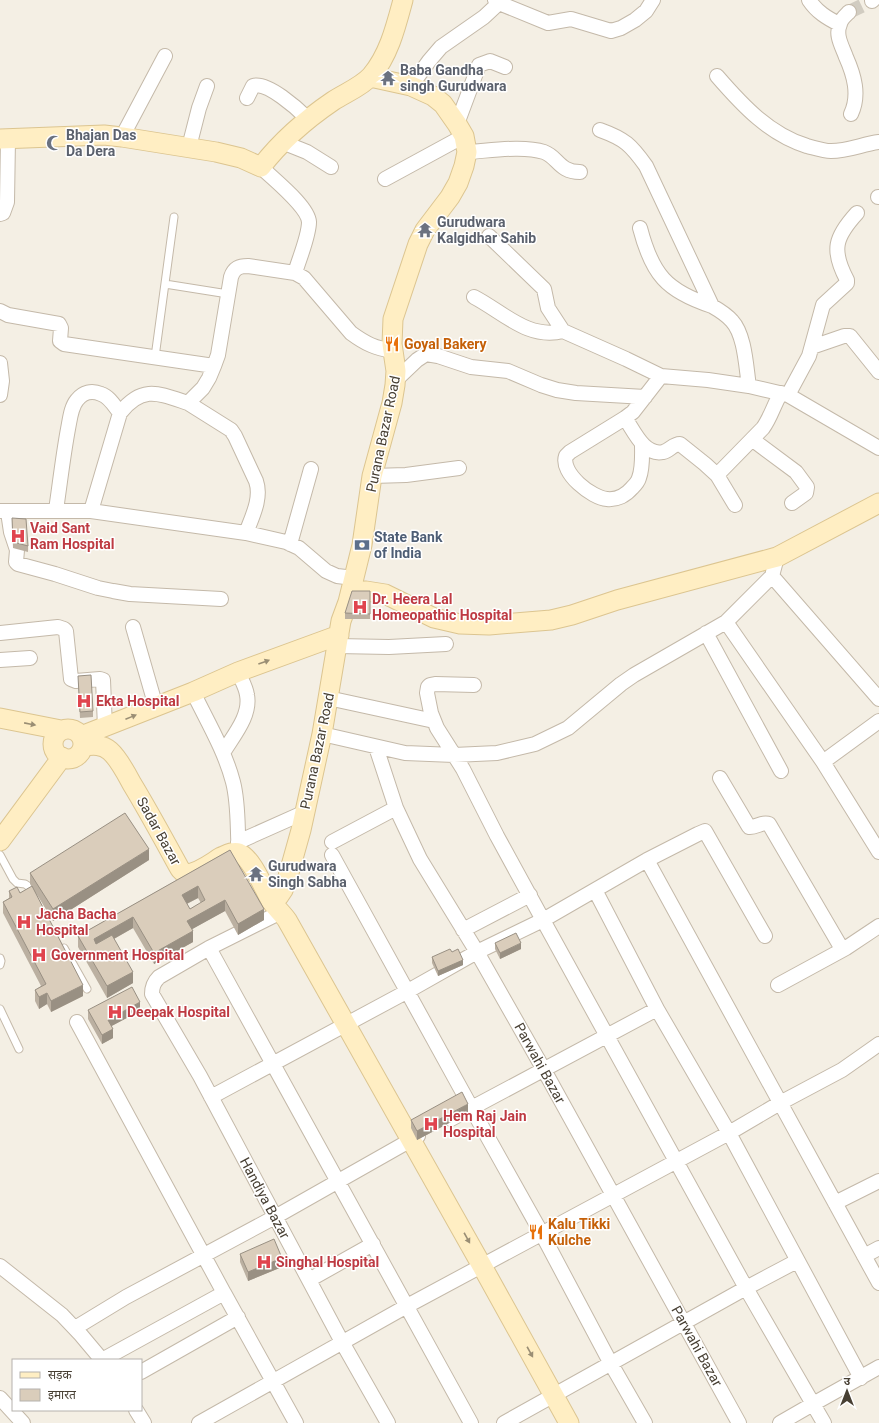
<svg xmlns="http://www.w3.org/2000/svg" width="879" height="1423" font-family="Roboto,'Noto Sans Devanagari',sans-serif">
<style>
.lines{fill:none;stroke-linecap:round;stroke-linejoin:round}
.street-tunnel{stroke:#d1ccc1;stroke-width:14;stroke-dasharray:14 7;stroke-linecap:butt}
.lane-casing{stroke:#c4b9a9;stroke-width:9}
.street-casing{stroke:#c4b9a9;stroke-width:16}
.secondary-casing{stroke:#dcc590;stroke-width:21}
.lane{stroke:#fff;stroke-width:7}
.street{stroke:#fff;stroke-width:14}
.secondary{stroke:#ffeec3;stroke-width:19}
.wall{fill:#bbb0a1;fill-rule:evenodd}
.shaded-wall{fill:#999083}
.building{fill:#dacdbb;stroke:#999083;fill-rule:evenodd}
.oneway{fill:#9a8e74}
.labels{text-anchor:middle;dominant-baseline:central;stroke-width:3;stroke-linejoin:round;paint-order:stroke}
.worship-label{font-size:14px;font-weight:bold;fill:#5b616d;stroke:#fff;text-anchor:start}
.food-label{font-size:14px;font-weight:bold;fill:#c56008;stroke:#fff;text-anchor:start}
.street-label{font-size:14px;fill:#473f33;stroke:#fff}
.health-label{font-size:14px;font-weight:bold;fill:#be3a42;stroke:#fff;text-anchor:start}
.service-label{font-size:14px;font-weight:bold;fill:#4e5e75;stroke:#fff;text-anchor:start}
</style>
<rect width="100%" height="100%" fill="#f4efe4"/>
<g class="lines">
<path class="street-tunnel" d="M849,12L872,1"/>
<g class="lane-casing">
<path id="lane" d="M165,284L228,294
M155,357L174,217
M0,855L13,879L17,883L25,884L28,886L34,895
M64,948L87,989
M0,958L1,961L0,965
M0,1009L19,1049"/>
</g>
<g class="street-casing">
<path id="street" d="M809,0C817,12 827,18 839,24
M872,1L873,0
M499,3L548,23L571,19L611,31L621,28L635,20L646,11L653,0
M849,12C846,15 841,19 840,24C835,35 842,46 846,57C854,75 860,95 851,114
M717,76C743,106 769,134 807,146C815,148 823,151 831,151C848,151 863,144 879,142
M411,86L429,61L441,47L484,17L499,3L495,0
M247,98L253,86C267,81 298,109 308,119
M457,124L479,65L490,61L505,67
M600,130C625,139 631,145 646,166L712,306C719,310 726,314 732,321C745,335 746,367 749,386
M122,137L165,56
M282,142L307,152L331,167
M189,147L199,108L207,86
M467,152C488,151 523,145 544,152C558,157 559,172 580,172
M385,179L464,136
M878,197H879
M0,214L3,213L7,202L8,139
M640,228C652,274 666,291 712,306
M489,236L544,289L548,308L563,331L626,359L661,376L708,380L749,386L788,395L879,448
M295,273L304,278L351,333C366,344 375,348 393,351
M474,297C503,312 528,340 563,331
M0,311L8,315L59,324L61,328L60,341L64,344L214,366
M812,347L844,336H850L879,372
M0,363L2,381L0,395
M396,380L417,360L426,354L438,356L471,367L508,371L541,385L557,390L576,393L645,397
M788,395L809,356L823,305L847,283V280C831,250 835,237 857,213
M188,403L231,430L235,436L256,481C262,498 252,517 246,533
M625,418C634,431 644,456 663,452C669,451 673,444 680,444L705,464L717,475L763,428C771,417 774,404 781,393
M753,440L796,472L807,487L806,493L792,503
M642,444C642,455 643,468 639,478C638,482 635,485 632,488C626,495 617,500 607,499C592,498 560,473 566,456L570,452L625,418L633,412L661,376
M717,475L735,505
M372,476L406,475L459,468
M56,510C60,483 63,456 68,429C70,419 71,407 77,400C83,392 92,390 101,394C110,397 115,407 120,413
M0,511H91L246,533L286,542L299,548L326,571L337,576L354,578
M91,511L120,413C142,385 158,393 188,403L203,388L209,378L214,366L218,355L231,277C234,268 239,266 248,266L295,273C299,259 309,236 309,222C308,206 273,179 261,167
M8,512L11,532L17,550L16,562L18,564L55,574L98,588L113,591L130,594L221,599
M290,544L311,469
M772,576L879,699
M726,622L823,762L879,852
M133,627L156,707
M0,633L58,627L64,629L66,631L71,679L76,681L100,679L103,680L105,727
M706,633L781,771
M337,646L389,647L446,644
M0,660L30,658
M474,685L435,684L430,685L428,687L427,693L431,713L437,728L463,769L497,836L543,920L746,1288L813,1404L879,1367
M193,692C207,721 225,751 233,782C239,805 237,830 239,853
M328,698L434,721
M322,734L405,753L454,755L497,753L535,744L568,728L621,684L634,675L726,622L772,576L777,557
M376,747L396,808L420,859L477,952L544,1070L739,1423
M223,753C233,736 251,716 247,695C246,687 241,679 238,672
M823,762L879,721
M720,778L749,827C756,828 762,821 769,824L842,949
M238,842L303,813
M332,842L396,808
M332,855L472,1109L542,1234L610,1362L645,1423
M647,860L879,1283
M275,915L209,948L159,977C154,982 152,986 152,994L200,1076L342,1342L388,1423
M463,930L530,895
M765,936L705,831L698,834L647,860L595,890L657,1009L729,1133L861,1378
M209,948L471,1423
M778,985L846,948L879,926
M77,1022L224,1293
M211,1097L408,991L477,952L543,920L595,890
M451,1119L657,1009
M835,1203L879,1181
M864,1256L879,1248
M0,1266L62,1315L81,1335L102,1360
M309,1280L373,1244
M75,1328L126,1297L275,1217L418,1136
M102,1360L224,1293L296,1423
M141,1372L238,1317
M0,1398L23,1423
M136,1410L144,1423
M199,1423L407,1306L729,1133L780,1103L842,1070L879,1044
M504,1423L746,1288L797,1261
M780,1423L813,1404L824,1423"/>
</g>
<g class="secondary-casing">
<path id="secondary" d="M0,139L104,135L122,137L216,152L241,158L261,167C281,141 305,120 333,101C345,93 361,87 371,76C389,55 396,26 403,0
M351,592L366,591L385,594L434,618L460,624L489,625L551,620L572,615L617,600L777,557L879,503
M0,718L61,730
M53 744a15 15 0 1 1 30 0a15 15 0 1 1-30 0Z
M81,736L193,692L238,672L339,635
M83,746C93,745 102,744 110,751C119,759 126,773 132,784C149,812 164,840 180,869L185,874C198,874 211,863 221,857C226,855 233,851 239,853C252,858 264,889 271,901C276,908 282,913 287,920L482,1266L569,1423
M0,841L62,757
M272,902L279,896L283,890L287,880L301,830L322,734L341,621L348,602L362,545L372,476L392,403L395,385L396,371L392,344L393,319L418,244L425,230L450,197L458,183L464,166L467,152L464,136L457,124L443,104L433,96L411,86L370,77"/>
</g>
<use href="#lane" class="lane"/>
<use href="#street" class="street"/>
<use href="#secondary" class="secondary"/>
</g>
<path class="wall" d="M12,518L28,546V552L13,548Z
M370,591V619H345V613Z
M78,682L93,711V717L80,718Z
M230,850L264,920L238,935L225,911L192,929L193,942L154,964L133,928L114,939L133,983L107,998L78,947V936ZM198,898L201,903L190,909L187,904Z
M149,860L53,921L36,893L83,996L51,1012L47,1004L39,1009L35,1001V990L41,986L3,913V902L9,898V891L20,893L32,887L30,884V873Z
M495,943L521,949L500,959L495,949Z
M452,952L463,965L438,976L432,963V957Z
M88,1010L140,1011L111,1026L113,1038L102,1044L88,1019Z
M468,1113L417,1140L411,1128V1120Z
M240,1254L282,1267L248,1281L240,1262Z"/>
<path class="shaded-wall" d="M149,849V860L53,921V909Z
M198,886V898L182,906V895Z
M225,900V911L187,932V921Z
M264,909V920L238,935V924Z
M133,917V928L94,950V939Z
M193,931V942L154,964V953Z
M521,943V949L500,959V953Z
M463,960V965L438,976V971Z
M133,972V983L107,998V986Z
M83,985V996L51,1012V1001Z
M47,993V1004L39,1009V997Z
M140,1002V1011L108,1028V1020Z
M113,1029V1038L102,1044V1035Z
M468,1104V1113L417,1140V1131Z
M282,1258V1267L248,1281V1272Z"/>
<path class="building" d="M12,518L26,519L28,546L13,542Z
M352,591H370V614L345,613Z
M91,675L93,711L80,712L78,676Z
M125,813L149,849L53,909L30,873Z
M230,850L264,909L238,924L225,900L187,921L193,931L154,953L133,917L94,939L96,944L112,935L133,972L107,986L78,936ZM198,886L205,900L190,909L182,895Z
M32,886L83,985L51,1001L47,993L39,997L35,990L46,984L3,902L12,897L9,891L17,887L20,893Z
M516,933L521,943L500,953L495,943Z
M450,949L452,952L458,949L463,960L438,971L432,957Z
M132,987L140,1002L108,1020L113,1029L102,1035L88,1010Z
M462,1092L468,1104L417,1131L411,1120Z
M274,1239L282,1258L248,1272L240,1254Z"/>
<defs><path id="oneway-solid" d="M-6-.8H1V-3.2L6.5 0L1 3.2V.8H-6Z"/></defs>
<g class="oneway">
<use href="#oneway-solid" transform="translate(264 662) rotate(-20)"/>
<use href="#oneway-solid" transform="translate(131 717) rotate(-22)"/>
<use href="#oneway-solid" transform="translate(30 724) rotate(11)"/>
<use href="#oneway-solid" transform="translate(467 1238) rotate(61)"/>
<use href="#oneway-solid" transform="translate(530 1352) rotate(61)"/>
</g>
<defs>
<g id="temple-bare" transform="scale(1.2)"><path d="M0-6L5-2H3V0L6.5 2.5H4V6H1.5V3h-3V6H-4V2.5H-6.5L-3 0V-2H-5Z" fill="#6b7280" stroke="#fff" stroke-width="2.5" paint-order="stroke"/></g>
<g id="mosque-bare" transform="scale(1.2)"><path d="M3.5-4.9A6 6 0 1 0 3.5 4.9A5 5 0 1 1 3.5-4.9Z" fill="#6b7280" stroke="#fff" stroke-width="2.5" paint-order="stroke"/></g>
<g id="restaurant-bare" transform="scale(1.2)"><path d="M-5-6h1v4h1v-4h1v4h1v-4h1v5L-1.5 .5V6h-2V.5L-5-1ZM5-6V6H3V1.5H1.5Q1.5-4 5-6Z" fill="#e8710a" stroke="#fff" stroke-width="2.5" paint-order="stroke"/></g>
<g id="hospital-bare" transform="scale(1.2)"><path d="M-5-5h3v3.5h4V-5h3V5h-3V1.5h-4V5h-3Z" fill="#e0444e" stroke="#fff" stroke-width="2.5" paint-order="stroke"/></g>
<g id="bank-bare" transform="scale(1.2)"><path d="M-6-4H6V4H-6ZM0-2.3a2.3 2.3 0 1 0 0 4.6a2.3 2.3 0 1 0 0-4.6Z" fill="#5c6f8a" stroke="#fff" stroke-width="2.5" paint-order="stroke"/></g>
</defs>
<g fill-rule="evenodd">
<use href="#temple-bare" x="388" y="78"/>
<use href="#mosque-bare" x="54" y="143"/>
<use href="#temple-bare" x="425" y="230"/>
<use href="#restaurant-bare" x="392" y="344"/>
<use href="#hospital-bare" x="18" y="536"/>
<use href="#bank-bare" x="362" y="545"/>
<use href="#hospital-bare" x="360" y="607"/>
<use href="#hospital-bare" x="84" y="701"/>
<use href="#temple-bare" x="256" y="874"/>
<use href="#hospital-bare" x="24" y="922"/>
<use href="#hospital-bare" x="39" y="955"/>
<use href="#hospital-bare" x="115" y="1012"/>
<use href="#hospital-bare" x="431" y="1124"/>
<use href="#restaurant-bare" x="536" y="1232"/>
<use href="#hospital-bare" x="264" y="1262"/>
</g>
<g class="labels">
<g class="worship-label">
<text x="400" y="70">Baba Gandha<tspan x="400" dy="16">singh Gurudwara</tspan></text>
<text x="66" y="135">Bhajan Das<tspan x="66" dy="16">Da Dera</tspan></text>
<text x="437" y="222">Gurudwara<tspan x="437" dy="16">Kalgidhar Sahib</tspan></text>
<text x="268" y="866">Gurudwara<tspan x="268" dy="16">Singh Sabha</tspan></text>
</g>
<g class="food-label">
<text x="404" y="344">Goyal Bakery</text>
<text x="548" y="1224">Kalu Tikki<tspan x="548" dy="16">Kulche</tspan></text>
</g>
<g class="street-label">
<text transform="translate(383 434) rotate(-78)">Purana Bazar Road</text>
<text transform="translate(317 751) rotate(-78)">Purana Bazar Road</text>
<text transform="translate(159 831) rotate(61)">Sadar Bazar</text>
<text transform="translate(540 1063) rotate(61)">Parwahi Bazar</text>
<text transform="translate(265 1198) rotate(62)">Handiya Bazar</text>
<text transform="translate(697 1346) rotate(61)">Parwahi Bazar</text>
</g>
<g class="health-label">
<text x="30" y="528">Vaid Sant<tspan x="30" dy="16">Ram Hospital</tspan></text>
<text x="372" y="599">Dr. Heera Lal<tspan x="372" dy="16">Homeopathic Hospital</tspan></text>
<text x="96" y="701">Ekta Hospital</text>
<text x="36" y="914">Jacha Bacha<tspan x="36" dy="16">Hospital</tspan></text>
<text x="51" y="955">Government Hospital</text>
<text x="127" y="1012">Deepak Hospital</text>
<text x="443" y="1116">Hem Raj Jain<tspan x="443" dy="16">Hospital</tspan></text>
<text x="276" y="1262">Singhal Hospital</text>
</g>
<g class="service-label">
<text x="374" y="537">State Bank<tspan x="374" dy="16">of India</tspan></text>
</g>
</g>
<rect x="12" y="1359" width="130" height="52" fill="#ffffff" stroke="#b5b2ad"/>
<rect x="20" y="1372" width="20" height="6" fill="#ffeec3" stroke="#b5b2ad"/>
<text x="48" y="1379" font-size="12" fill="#473f33">सड़क</text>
<rect x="20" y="1389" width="20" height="12" fill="#dacdbb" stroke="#b5b2ad"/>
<text x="48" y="1399" font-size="12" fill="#473f33">इमारत</text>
<g transform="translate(847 1391)" stroke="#ffffff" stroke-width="3" paint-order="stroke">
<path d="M0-3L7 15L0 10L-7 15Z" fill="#473f33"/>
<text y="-6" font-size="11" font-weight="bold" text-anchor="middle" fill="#473f33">उ</text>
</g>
</svg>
